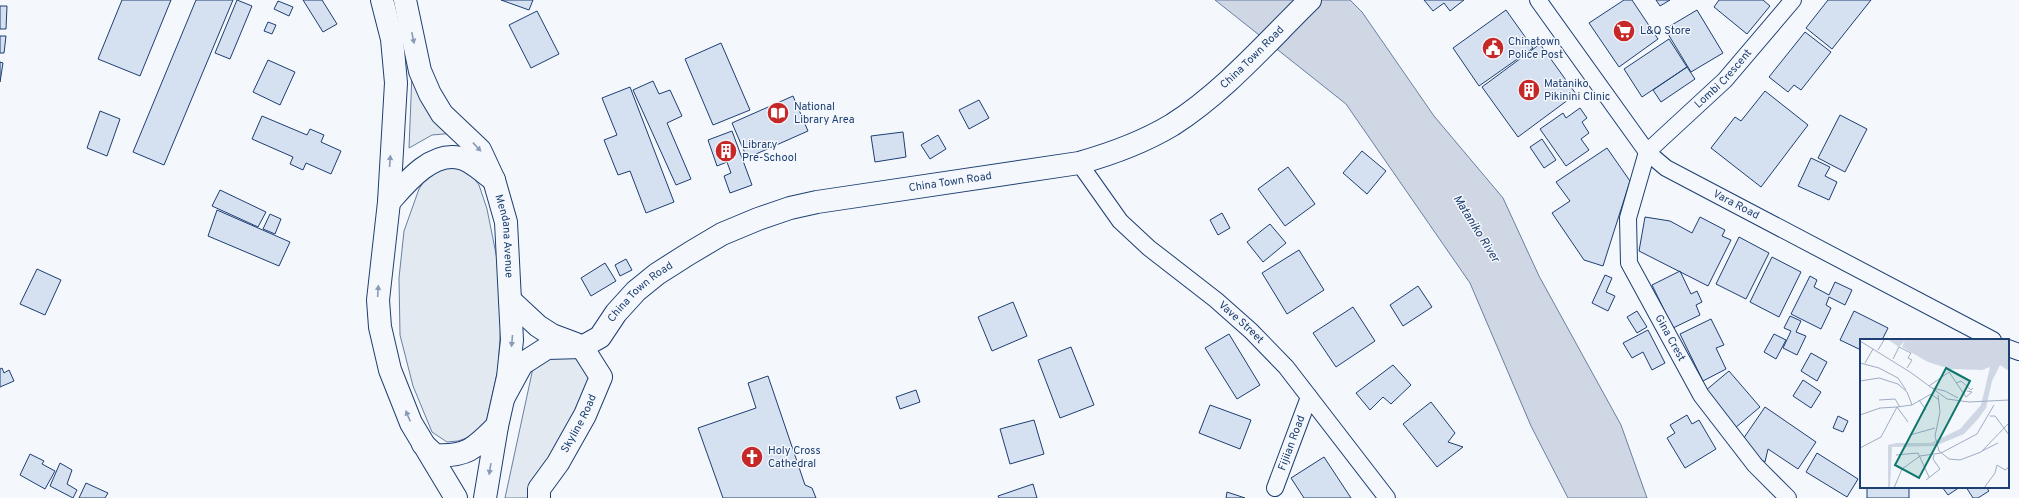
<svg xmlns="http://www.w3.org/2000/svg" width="2019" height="498" font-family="Overpass,sans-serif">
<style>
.green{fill:#e3e9f0;stroke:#687fa3}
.water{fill:#cfd7e4;stroke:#687fa3}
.building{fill:#d5e0f0;stroke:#1d3f73}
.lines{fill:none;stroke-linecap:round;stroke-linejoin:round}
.street-casing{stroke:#1d3f73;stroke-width:18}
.secondary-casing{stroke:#1d3f73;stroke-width:24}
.street{stroke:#f4f7fb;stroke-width:16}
.secondary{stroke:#f4f7fb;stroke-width:22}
.oneway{fill:#889bb7}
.labels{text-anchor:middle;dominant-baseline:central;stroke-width:3;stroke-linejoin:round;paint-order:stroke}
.poi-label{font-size:11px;fill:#1d3f73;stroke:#f4f7fb;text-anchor:start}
.street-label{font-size:11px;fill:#1d3f73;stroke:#f4f7fb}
.water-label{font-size:12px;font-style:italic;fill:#1d3f73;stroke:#f4f7fb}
.inset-road{fill:none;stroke:#9eadc5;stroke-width:1}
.view{fill:#0f766e;fill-opacity:0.15;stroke:#0f766e;stroke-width:2}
.inset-edge{fill:none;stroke:#1d3f73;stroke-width:2}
</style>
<rect width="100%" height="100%" fill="#f4f7fb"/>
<path class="green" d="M412,73L455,133L432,135L409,148Z
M455,165L469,172L479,185L487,209L497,259L501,321L498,369L486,423L475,435L458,441L447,442L432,432L413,386L400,335L399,278L404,231L419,189L430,172Z
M564,352L583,360L591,383L545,469L527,498H505L533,368L538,359Z"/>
<path class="water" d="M1215,0H1350L1362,12L1434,116L1503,198L1539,276L1621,425L1647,498H1568L1531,426L1470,283L1346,104Z"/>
<path class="building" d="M122,0H171L140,76L98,59Z
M196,0H233L164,165L133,152Z
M237,0L252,6L230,59L215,53Z
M303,0H322L337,24L323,32Z
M501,0H533L529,10Z
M1424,0H1464L1450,11L1444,3L1433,11Z
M1624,0H1632L1658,39L1619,67L1589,23Z
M1656,0H1670L1660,6Z
M1719,0H1763L1770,6L1747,34L1714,7Z
M1828,0H1871L1832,49L1806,28Z
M278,1L293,7L289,16L274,9Z
M0,6H7L6,29H0Z
M1506,10L1533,48L1479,86L1453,48Z
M1697,10L1723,53L1691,72L1665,29Z
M537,11L559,54L531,68L509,25Z
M268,22L276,25L272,34L264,31Z
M1805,32L1831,52L1801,90L1794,85L1788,92L1769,77Z
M0,36H6L4,53H0Z
M1669,39L1687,67L1642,97L1624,69Z
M721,43L750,110L713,125L685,59Z
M1540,44L1576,94L1518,137L1482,87Z
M268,60L295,72L280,105L253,92Z
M0,62L3,63L0,82Z
M1687,67L1695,79L1661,102L1653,90Z
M653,81L659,94L670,90L682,116L667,123L691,179L676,185L633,90Z
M630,87L674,202L646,213L630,171L618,175L604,140L617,135L602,98Z
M1765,91L1808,125L1761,187L1711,148L1735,117L1741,121Z
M793,96L808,131L747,158L732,123Z
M979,100L989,118L969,129L959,110Z
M1580,108L1587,118L1582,122L1589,133L1581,139L1589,150L1566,166L1540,129L1563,113L1566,118Z
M100,111L120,119L107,156L87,148Z
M1840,115L1867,129L1845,172L1818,158Z
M262,116L307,135L310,129L324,135L321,142L341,151L331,174L306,163L303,170L290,164L293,157L252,139Z
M732,131L752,185L730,193L724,176L731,173L727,162L717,166L708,140Z
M903,132L906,157L875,162L871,136Z
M938,135L946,149L930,159L921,145Z
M1542,139L1556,160L1544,168L1530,147Z
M1607,148L1630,181L1603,266L1584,260L1552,213L1570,201L1556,182Z
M1362,151L1386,171L1367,194L1343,173Z
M1811,158L1830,167L1825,176L1837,182L1829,200L1798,186Z
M1288,167L1315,204L1285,226L1258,189Z
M220,190L266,212L258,227L212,206Z
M217,210L290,242L279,266L208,236Z
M1222,213L1230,228L1218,235L1210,220Z
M270,214L281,219L275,234L263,229Z
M1645,217L1670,221L1692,233L1700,217L1725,230L1722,236L1731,240L1708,286L1639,251Z
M1270,224L1286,243L1263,262L1247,242Z
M1739,237L1769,253L1746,299L1716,284Z
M1299,250L1324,290L1287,314L1262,273Z
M1772,257L1801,272L1779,317L1750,302Z
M626,259L632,270L620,276L615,265Z
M605,263L616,281L591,296L581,278Z
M37,269L61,280L45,315L20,304Z
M1680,271L1691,294L1697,291L1702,302L1696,305L1700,315L1673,328L1652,285Z
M1605,275L1612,278L1606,292L1615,296L1608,311L1592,303Z
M1810,276L1817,280L1814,287L1829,295L1835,282L1852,290L1845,305L1829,297L1826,305L1831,308L1821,329L1791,314Z
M1418,286L1432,307L1403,326L1390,305Z
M1013,302L1027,336L992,351L978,317Z
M1353,307L1375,341L1336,367L1313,333Z
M1637,311L1647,327L1637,333L1627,317Z
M1854,311L1888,328L1882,340H1861V350L1840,340Z
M1790,316L1801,321L1796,332L1806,336L1797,355L1783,348L1791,331L1784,328Z
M1711,319L1724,345L1716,348L1726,369L1703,381L1680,334Z
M1648,330L1665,363L1652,370L1643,352L1632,358L1623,343Z
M1229,334L1260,385L1237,399L1205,348Z
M1774,334L1786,340L1776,359L1764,352Z
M1071,347L1094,405L1060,418L1038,360Z
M1811,353L1827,362L1817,381L1801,371Z
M1393,365L1411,385L1391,404L1383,397L1370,410L1356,393Z
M2,368L4,373L9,370L14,381L0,387V369Z
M1729,371L1760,407L1735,428L1705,391Z
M768,376L805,485L812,488L816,498H723L698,428L756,408L748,383Z
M1803,380L1821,392L1811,408L1793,396Z
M916,390L920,402L900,409L896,397Z
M1431,402L1455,433L1448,442L1463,447L1437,467L1403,424Z
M1210,405L1251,420L1240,449L1199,433Z
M1765,407L1816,442L1798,469L1768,449L1765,462L1739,445Z
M1687,415L1692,424L1699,420L1716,449L1685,468L1667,438L1675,433L1670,425Z
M1838,416L1848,421L1843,432L1833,428Z
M1034,420L1044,454L1010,464L1000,429Z
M1817,453L1858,479L1847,497L1806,472Z
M30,454L44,461L42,464L55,471L45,489L20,475Z
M1324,457L1351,498H1304L1291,478Z
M60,463L72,470L67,484L77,490L73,498L50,486Z
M86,483L108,493L105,498H79Z
M1033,484L1037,498H999L998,496Z
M1867,487H1909V498H1867Z
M1942,487H1960L1948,495Z
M1966,487H1986L1989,491L1978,498H1973Z
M1227,492L1245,498H1226Z"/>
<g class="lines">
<g class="street-casing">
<g id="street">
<path id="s1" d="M1538,0L1647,152L1666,168L1993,340"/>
<path id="s2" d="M1079,163L1120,221L1149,248L1216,300L1251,331L1286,367L1387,498"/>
<path d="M2008,348L2019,352"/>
<path id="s3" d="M1275,488L1309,397"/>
<path id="s4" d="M1788,498L1755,465L1701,395L1629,263L1628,218L1647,152L1725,80L1793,0"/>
</g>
</g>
<g class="secondary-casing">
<g id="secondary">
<path d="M382,0L392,39L396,83L389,202L378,300L380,327L390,370L411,423L456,498"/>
<path id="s5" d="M405,0L420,71L430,94L442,114L480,150L494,180L506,222L512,340L508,377L497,426L485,498"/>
<path d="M389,202C405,184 431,151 460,158C471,160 484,173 494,180"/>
<path d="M510,300L538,326L552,335L576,344"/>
<path id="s6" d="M504,397L522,364L547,348L582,347L600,337L616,313L636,291L657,274L690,253L722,234L758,219L790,208L817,202L1079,163C1111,154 1142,143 1172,125C1224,92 1266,43 1310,0"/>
<path d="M423,444L435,455C467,457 475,448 497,426"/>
<path id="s7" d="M539,498V489L558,463L585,415L601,377L582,347"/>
</g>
</g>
<use href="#street" class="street"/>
<use href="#secondary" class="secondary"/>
</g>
<defs><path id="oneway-solid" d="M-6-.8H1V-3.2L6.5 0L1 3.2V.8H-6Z"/></defs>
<g class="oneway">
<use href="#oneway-solid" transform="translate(413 38) rotate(78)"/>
<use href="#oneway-solid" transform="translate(477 147) rotate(47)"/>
<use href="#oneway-solid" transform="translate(390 161) rotate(-86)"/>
<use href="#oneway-solid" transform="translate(378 291) rotate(-86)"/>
<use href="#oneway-solid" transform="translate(512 341) rotate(95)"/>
<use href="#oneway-solid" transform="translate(408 416) rotate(-113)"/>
<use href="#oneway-solid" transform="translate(490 469) rotate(99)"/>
</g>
<defs>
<g id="supermarket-disc" transform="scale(1.15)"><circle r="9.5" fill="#c62828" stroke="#f4f7fb"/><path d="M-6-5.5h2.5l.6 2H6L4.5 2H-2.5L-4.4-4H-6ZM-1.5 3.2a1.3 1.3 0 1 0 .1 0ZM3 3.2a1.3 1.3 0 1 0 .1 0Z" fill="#fff"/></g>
<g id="civic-disc" transform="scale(1.15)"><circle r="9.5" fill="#c62828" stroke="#f4f7fb"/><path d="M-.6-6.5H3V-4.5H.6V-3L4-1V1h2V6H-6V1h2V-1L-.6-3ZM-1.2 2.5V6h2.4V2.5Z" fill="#fff"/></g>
<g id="building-disc" transform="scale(1.15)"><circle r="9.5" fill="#c62828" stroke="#f4f7fb"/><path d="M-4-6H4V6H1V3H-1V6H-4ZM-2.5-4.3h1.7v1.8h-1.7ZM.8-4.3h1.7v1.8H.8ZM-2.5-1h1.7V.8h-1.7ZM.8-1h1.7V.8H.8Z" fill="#fff"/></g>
<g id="library-disc" transform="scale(1.15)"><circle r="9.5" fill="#c62828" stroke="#f4f7fb"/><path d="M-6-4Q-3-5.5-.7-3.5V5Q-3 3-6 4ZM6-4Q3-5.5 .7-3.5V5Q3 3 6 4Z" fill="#fff"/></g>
<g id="church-disc" transform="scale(1.15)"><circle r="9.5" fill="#c62828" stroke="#f4f7fb"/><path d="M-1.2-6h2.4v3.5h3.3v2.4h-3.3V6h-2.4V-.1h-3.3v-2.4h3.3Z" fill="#fff"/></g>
</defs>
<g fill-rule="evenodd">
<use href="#supermarket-disc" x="1624" y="31"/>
<use href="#civic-disc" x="1493" y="48"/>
<use href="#building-disc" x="1529" y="90"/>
<use href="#library-disc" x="778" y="113"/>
<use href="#building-disc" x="726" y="151"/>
<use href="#church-disc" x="752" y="457"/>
</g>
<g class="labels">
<g class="poi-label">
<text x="1640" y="31">L&amp;Q Store</text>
<text x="1508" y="42">Chinatown<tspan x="1508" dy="13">Police Post</tspan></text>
<text x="1544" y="84">Mataniko<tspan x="1544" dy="13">Pikinini Clinic</tspan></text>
<text x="794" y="107">National<tspan x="794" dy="13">Library Area</tspan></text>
<text x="742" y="145">Library<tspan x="742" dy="13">Pre-School</tspan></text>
<text x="768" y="451">Holy Cross<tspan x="768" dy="13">Cathedral</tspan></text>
</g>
<g class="street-label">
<text stroke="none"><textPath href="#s6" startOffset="856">China Town Road</textPath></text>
<text stroke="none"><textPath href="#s4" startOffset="505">Lombi Crescent</textPath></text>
<text stroke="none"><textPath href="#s6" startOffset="520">China Town Road</textPath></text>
<text stroke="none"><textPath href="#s1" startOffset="291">Vara Road</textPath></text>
<text stroke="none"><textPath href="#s5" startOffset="264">Mendana Avenue</textPath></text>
<text stroke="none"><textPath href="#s6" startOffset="184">China Town Road</textPath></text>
<text stroke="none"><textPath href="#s2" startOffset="229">Vave Street</textPath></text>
<text transform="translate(1670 338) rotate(61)">Gina Crest</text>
<text stroke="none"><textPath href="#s7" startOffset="86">Skyline Road</textPath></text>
<text stroke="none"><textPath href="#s3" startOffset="48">Fijiian Road</textPath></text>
</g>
<g class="water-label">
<text transform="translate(1476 229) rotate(58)">Mataniko River</text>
</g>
</g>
<g transform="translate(1860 339)">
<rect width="149" height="149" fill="#f4f7fb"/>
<path d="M27,0H149V32L140,26L132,42L126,69L118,80L104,95L75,107L32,108L30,149H28V106L36,104H71L100,90L121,66L130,28L122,31L90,30L68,23L42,8L45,2L39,8Z" fill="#cfd7e4"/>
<path class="inset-road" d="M0,2L50,33L87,60L109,63L149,61M18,11L24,1L22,0M33,20L39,8L51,14L48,19L52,21L47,29M0,24L19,29L38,39L46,51M5,24L13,10M0,42L19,39L38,45L47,53L52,66M96,44L101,42L111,51L113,49M69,47L89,33L106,58L112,53L107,52M72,49L85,52L98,59M78,56L80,73L75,97L79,112L89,120L100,121L121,113L149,84M19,61L35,60L40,68M59,61L66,71M0,76L20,69L37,68L48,83M130,77H135L149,96M50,96L75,89M0,109L21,98L37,68L52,66L71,55L79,61M122,112L138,104M81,114L117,95L134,66M36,116L58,114L69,138M66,141L80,130L73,120L74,116M34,149L42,130L60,117L81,114M124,149L135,134L137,126L145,131L149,128"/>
<path class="view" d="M86,29L110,42L59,139L35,126Z"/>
<rect width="149" height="149" class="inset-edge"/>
</g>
</svg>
